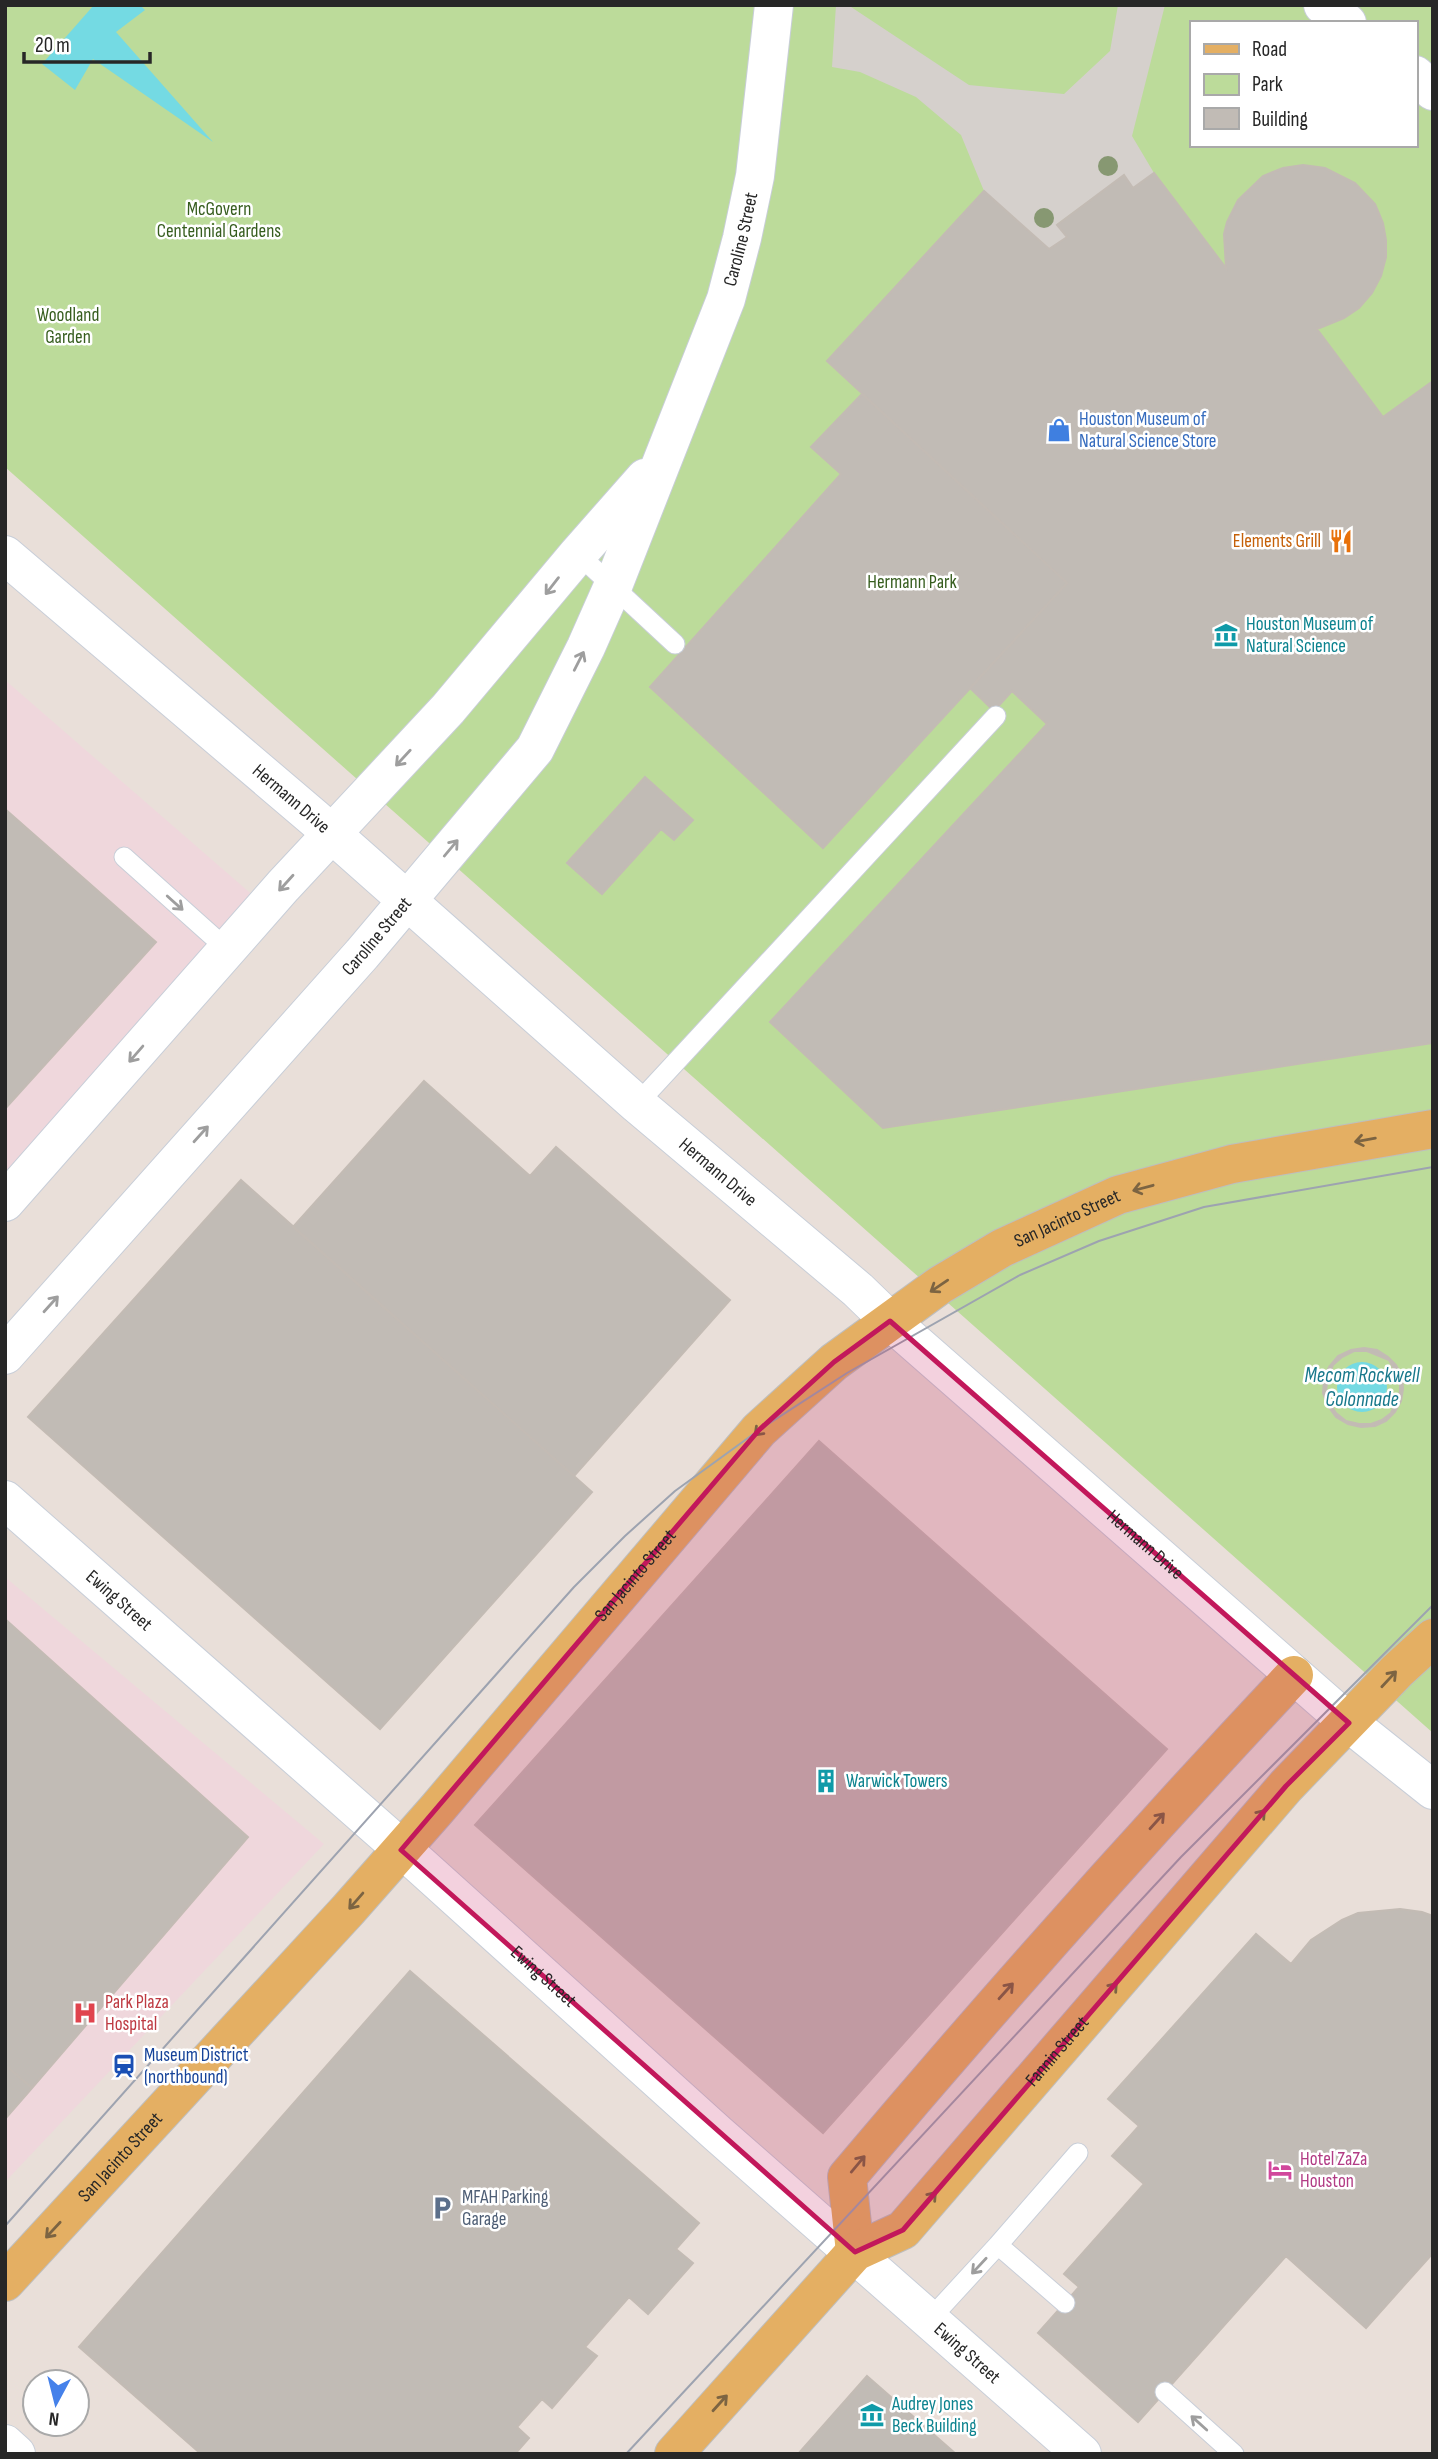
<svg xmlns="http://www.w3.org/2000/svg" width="1438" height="2459" font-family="'Sofia Sans Condensed',sans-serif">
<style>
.medical{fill:#efd7dc}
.green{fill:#bcdb9a;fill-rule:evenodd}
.plaza{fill:#d5d0cc}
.water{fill:#74dae3}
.building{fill:#c1bbb5;stroke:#c3bbb4;stroke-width:2;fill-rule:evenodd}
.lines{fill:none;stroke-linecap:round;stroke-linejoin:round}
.lane-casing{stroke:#c8ced8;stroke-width:21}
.street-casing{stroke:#c8ced8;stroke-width:40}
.secondary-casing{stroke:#c8ced8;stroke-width:40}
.primary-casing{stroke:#bebebe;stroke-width:40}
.lane{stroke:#fff;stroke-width:19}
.street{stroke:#fff;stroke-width:38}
.secondary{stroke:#fff;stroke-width:38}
.primary{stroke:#e4af63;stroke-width:38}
.tram{stroke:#9da3b0;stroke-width:2}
.tree{fill:#879872}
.oneway{stroke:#9e9e9e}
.oneway2{stroke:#7c6442}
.marked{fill:#c2185b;fill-opacity:0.2;stroke:#c2185b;stroke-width:5;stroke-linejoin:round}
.labels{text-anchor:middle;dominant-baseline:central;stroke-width:5;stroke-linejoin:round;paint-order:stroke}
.park-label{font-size:19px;fill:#365d1e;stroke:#fff}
.street-label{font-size:19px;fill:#272727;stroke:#fff}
.shop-label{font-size:19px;fill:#366cbe;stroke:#fff;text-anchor:start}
.food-label{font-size:19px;fill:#c56008;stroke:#fff;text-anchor:end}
.culture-label{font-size:19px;fill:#0d838f;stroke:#fff;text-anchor:start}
.health-label{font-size:19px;fill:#be3a42;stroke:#fff;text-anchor:start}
.transit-label{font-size:19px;fill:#164399;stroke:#fff;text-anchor:start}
.hotel-label{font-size:19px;fill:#b23c85;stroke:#fff;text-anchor:start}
.service-label{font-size:19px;fill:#4e5e75;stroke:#fff;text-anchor:start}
.water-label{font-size:21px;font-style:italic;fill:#18788b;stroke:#fff}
</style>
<rect width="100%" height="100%" fill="#e9dfd9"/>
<path class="medical" d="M5,680L256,898L5,1173Z
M5,1577L324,1844L5,2182Z"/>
<path class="green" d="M5,5H1433V1733L5,467ZM1191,23H1415V145H1191Z"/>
<path class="plaza" d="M836,5H848L969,85L1064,94L1110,51L1118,5H1165L1132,136L1154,173L1133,188L1123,176L1057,224L1067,237L1049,249L984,191L961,135L916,97L860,72L832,67Z"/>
<path class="water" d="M94,5H140L145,10L116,32L213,142L93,59L75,90L42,64Z
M1337 1387a25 25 0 1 1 50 0a25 25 0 1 1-50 0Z"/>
<path class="building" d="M1303,165L1325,168L1355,183L1375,204L1383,223L1386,240V257L1381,276L1372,293L1359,308L1344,318L1317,329L1383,417L1433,381V1043L883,1128L770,1022L1047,724L1012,691L994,711L970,688L1067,583L827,361L984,191L1049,249L1067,237L1057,225L1124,175L1133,188L1154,173L1226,268L1224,234L1227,222L1238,200L1263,176L1283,168Z
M862,394L1067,583L823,848L650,687L841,474L811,447Z
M645,777L693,820L674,840L661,829L602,894L567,863Z
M5,809L156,942L5,1109Z
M424,1081L530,1176L556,1147L730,1300L574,1476L293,1227Z
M241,1180L592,1492L380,1729L28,1417Z
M1364,1348L1377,1350L1388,1357L1396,1365L1402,1376L1403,1389L1401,1401L1395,1412L1386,1421L1375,1426L1361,1427L1348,1424L1336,1417L1328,1406L1323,1393L1324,1379L1329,1367L1338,1356L1351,1350ZM1354,1351H1367L1389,1360L1400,1380V1392L1391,1413L1382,1420L1371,1424H1359L1346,1421L1336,1413L1329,1402L1326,1390L1328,1377L1333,1365L1342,1357Z
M819,1441L1167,1749L823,2133L475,1825Z
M5,1619L248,1837L32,2088L5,2065Z
M1400,1909L1422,1912L1433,1916V2253L1366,2328L1286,2256L1138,2422L1038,2333L1079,2287L1064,2274L1144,2184L1112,2156L1139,2126L1108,2099L1256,1934L1291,1964L1311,1940L1342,1920L1358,1913Z
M410,1971L699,2223L676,2249L693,2263L648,2314L629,2297L585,2347L597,2356L552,2408L542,2399L517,2427L529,2438L515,2454H201L79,2347Z
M5,2065L32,2088L5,2119Z
M867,2376L956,2454H798Z"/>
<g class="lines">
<g class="lane-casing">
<path id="lane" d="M578,554L675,644
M124,857L228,950
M637,1104L996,716
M998,2245L1078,2153
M930,2319L998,2245L1065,2303
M1165,2392L1234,2454"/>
</g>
<g class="street-casing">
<g id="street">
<path d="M5,1202L283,886L448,709L578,554L645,478"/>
<path id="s1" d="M5,1355L362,954L535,749L586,647L613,586L726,299L742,238L755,176L774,5"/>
<path id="s2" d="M5,1500L420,1865L717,2133L1082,2454"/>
</g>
</g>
<g class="secondary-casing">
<g id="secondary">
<path d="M1323,5L1347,23"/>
<path d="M1415,75L1433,91"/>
<path id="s3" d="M5,555L314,818L637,1104L858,1290L890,1321L1349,1723L1433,1790"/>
<path d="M5,2444L16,2454"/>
</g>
</g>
<g class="primary-casing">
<g id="primary">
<path d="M855,2252L847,2177C991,2006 1140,1839 1294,1675"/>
<path id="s4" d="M5,2282L348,1910L437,1809L759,1430L834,1362L940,1285L1002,1248L1118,1195L1232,1164L1433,1129"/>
<path id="s5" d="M674,2454L855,2252L903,2230L1286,1786L1397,1671L1433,1638"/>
</g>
</g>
<use href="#lane" class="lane"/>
<use href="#street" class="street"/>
<use href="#secondary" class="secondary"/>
<use href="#primary" class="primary"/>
<path class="tram" d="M5,2226L574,1587L625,1536L675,1491L759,1430L847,1373L1020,1275L1099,1241L1204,1207L1433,1167
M626,2454L1181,1857L1433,1605"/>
</g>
<g class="tree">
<circle cx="1108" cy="166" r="10"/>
<circle cx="1044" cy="218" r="10"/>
</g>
<defs><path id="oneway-shaft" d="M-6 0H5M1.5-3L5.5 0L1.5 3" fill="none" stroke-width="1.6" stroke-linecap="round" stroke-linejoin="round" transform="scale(1.75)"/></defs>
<g class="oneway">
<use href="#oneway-shaft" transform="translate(552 586) rotate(128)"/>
<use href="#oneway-shaft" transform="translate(579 661) rotate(-63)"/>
<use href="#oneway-shaft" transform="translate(403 758) rotate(133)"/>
<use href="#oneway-shaft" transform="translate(451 848) rotate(-50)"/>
<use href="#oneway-shaft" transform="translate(286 883) rotate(132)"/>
<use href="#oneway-shaft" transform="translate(175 903) rotate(42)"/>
<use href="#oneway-shaft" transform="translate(136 1054) rotate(131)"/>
<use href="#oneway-shaft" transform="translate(201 1134) rotate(-48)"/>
<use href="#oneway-shaft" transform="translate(51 1304) rotate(-48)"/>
<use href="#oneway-shaft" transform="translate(979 2266) rotate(133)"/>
<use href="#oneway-shaft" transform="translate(1199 2423) rotate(-138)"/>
</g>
<g class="oneway2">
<use href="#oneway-shaft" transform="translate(1365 1140) rotate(170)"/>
<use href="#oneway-shaft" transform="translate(1143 1188) rotate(165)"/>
<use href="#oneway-shaft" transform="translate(939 1286) rotate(146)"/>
<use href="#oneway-shaft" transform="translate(762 1428) rotate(135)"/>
<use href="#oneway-shaft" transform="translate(1389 1679) rotate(-47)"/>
<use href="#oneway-shaft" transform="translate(1258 1818) rotate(-49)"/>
<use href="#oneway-shaft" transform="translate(1157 1821) rotate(-48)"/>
<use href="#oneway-shaft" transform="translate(356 1901) rotate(131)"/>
<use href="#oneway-shaft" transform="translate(1006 1991) rotate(-48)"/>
<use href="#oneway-shaft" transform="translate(1110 1991) rotate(-49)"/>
<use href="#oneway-shaft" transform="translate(858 2164) rotate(-50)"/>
<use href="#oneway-shaft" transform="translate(929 2200) rotate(-49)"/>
<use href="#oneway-shaft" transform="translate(53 2230) rotate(133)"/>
<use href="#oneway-shaft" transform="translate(720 2403) rotate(-48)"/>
</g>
<path class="marked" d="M890,1321L1349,1723L1286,1786L903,2230L855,2252L401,1850L759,1430L834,1362Z"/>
<defs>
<g id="shop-bare" transform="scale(1.89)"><path d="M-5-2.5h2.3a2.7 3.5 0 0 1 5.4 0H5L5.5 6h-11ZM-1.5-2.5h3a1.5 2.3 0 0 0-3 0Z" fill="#3f7fe0" stroke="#fff" stroke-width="2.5" paint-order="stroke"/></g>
<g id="restaurant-bare" transform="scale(1.89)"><path d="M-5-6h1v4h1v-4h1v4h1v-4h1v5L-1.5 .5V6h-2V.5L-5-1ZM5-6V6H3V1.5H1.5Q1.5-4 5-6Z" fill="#e8710a" stroke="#fff" stroke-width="2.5" paint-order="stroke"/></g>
<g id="museum-bare" transform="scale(1.89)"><path d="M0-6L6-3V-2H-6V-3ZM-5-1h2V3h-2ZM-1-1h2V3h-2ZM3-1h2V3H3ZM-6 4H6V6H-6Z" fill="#0f9aa8" stroke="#fff" stroke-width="2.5" paint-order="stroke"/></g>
<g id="building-bare" transform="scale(1.89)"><path d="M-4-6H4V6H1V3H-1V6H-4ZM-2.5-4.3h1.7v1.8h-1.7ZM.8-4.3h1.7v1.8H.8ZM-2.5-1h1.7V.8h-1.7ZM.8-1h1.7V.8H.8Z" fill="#0f9aa8" stroke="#fff" stroke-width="2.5" paint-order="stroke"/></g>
<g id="hospital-bare" transform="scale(1.89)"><path d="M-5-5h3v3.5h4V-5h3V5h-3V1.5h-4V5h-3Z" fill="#e0444e" stroke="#fff" stroke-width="2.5" paint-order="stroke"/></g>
<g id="station-bare" transform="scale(1.89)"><path d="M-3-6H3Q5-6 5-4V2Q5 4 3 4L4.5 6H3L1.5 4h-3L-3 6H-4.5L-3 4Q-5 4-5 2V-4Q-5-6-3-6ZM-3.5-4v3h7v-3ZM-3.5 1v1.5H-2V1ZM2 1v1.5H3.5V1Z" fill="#1a4fb4" stroke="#fff" stroke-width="2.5" paint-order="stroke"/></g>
<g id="hotel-bare" transform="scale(1.89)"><path d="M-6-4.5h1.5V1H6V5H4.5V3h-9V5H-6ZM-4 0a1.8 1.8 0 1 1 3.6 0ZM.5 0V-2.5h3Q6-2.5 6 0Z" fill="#d1479c" stroke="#fff" stroke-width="2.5" paint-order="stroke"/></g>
<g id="parking-bare" transform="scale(1.89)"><path d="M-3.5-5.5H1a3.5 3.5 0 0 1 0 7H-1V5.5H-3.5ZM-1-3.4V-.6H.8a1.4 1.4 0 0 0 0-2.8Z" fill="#5c6f8a" stroke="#fff" stroke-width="2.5" paint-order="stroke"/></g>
</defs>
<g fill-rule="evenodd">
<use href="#shop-bare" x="1059" y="430"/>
<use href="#restaurant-bare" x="1341" y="541"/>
<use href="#museum-bare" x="1226" y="635"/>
<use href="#building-bare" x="826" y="1781"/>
<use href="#hospital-bare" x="85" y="2013"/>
<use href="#station-bare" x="124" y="2066"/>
<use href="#hotel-bare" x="1280" y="2170"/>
<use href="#parking-bare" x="442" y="2208"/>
<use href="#museum-bare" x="872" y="2415"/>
</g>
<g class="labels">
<g class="park-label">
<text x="219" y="209">McGovern<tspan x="219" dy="22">Centennial Gardens</tspan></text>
<text x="68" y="315">Woodland<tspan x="68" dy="22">Garden</tspan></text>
<text x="912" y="582">Hermann Park</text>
</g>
<g class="street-label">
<text stroke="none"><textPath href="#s1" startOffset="1356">Caroline Street</textPath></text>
<text stroke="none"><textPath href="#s3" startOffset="376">Hermann Drive</textPath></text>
<text stroke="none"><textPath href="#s1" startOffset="560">Caroline Street</textPath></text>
<text stroke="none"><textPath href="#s3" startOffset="943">Hermann Drive</textPath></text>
<text stroke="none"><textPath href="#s4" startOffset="1514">San Jacinto Street</textPath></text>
<text stroke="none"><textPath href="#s3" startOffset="1510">Hermann Drive</textPath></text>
<text stroke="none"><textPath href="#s4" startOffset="947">San Jacinto Street</textPath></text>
<text stroke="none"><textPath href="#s2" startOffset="152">Ewing Street</textPath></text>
<text stroke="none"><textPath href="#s2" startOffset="719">Ewing Street</textPath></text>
<text stroke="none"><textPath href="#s5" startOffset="560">Fannin Street</textPath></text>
<text stroke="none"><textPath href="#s4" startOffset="170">San Jacinto Street</textPath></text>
<text stroke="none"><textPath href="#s2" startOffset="1286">Ewing Street</textPath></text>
</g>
<g class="shop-label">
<text x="1079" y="419">Houston Museum of<tspan x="1079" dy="22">Natural Science Store</tspan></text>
</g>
<g class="food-label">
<text x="1321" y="541">Elements Grill</text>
</g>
<g class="culture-label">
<text x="1246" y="624">Houston Museum of<tspan x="1246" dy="22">Natural Science</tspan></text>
<text x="846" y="1781">Warwick Towers</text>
<text x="892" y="2404">Audrey Jones<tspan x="892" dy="22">Beck Building</tspan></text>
</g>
<g class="health-label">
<text x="105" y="2002">Park Plaza<tspan x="105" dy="22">Hospital</tspan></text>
</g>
<g class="transit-label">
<text x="144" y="2055">Museum District<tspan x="144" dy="22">(northbound)</tspan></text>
</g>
<g class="hotel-label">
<text x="1300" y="2159">Hotel ZaZa<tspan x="1300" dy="22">Houston</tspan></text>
</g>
<g class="service-label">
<text x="462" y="2197">MFAH Parking<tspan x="462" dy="22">Garage</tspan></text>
</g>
<g class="water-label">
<text x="1362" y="1375">Mecom Rockwell<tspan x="1362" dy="24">Colonnade</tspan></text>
</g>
</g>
<rect width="1438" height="2459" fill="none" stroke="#272727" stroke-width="14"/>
<rect x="1190" y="21" width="228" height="126" fill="#ffffff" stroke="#a9a9a9" stroke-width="2"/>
<rect x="1204" y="44" width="35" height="10" fill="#e4af63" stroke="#a9a9a9" stroke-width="2"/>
<text x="1252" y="56" font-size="21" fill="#272727">Road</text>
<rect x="1204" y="74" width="35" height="21" fill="#bcdb9a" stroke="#a9a9a9" stroke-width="2"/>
<text x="1252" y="91" font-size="21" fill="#272727">Park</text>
<rect x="1204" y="108" width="35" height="21" fill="#c1bbb5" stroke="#a9a9a9" stroke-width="2"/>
<text x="1252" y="126" font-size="21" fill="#272727">Building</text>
<g transform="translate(56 2403) rotate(187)"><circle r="33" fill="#ffffff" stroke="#a9a9a9" stroke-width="2"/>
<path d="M0-5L12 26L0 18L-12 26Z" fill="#4581ea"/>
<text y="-10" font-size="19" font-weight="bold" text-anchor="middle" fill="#272727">N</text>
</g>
<path d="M24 52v10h126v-10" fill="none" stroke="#272727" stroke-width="3.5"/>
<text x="35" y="52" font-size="21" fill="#272727" stroke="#ffffff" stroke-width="5" paint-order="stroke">20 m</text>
</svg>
